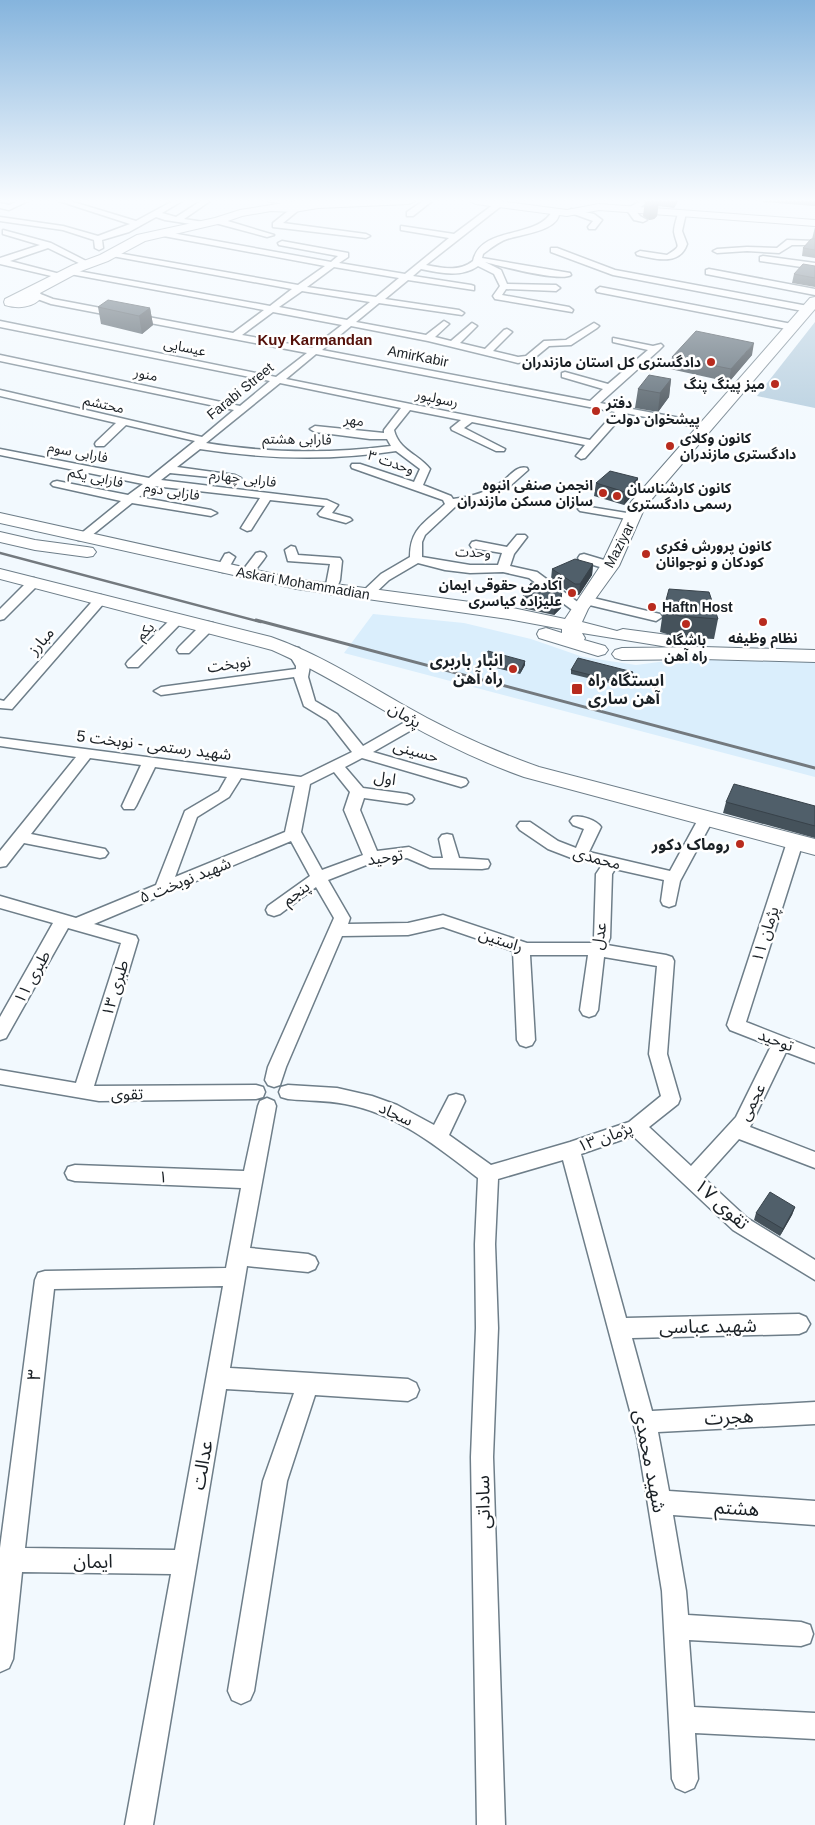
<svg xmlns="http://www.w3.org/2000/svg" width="815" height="1825" font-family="Helvetica,'Noto Sans Arabic',sans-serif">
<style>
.built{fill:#daeefc}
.green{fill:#b3ccdd}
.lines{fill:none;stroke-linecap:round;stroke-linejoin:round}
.minor-casing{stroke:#6e7e89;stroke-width:3}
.secondary-casing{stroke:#6e7e89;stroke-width:2}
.minor{fill:#fff;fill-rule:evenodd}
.secondary{fill:#fff;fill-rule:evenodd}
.rail-far1{stroke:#73797e;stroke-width:2.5}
.rail{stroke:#73797e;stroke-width:3}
.wall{fill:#45525b}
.shaded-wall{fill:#38424a}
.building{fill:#505f6a;stroke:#38424a}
.poi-dot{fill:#b82b1e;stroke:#fff;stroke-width:2}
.labels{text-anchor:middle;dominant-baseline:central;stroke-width:5;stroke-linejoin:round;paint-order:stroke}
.far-street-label{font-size:14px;fill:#1a2025;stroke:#fff}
.far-poi-label{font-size:14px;font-weight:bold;fill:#1a2025;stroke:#fff;text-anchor:start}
.far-neighbourhood-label{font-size:15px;font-weight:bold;fill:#54100a;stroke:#fff}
.street-label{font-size:16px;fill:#1a2025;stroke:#fff}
.poi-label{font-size:16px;font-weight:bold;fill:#1a2025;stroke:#fff;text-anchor:end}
.near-street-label{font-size:19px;fill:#1a2025;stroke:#fff}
</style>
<rect width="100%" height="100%" fill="#f2f9fe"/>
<path class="built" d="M373,614L464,623L531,639L583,657L636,665L690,658L815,661V777L344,653Z"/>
<path class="green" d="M815,322V408L757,396Z"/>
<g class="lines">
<g class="minor-casing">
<path id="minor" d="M18,201H28L9,210L0,208V203L9,205Z
M59,201H70L136,221L173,201H182L162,213L176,217L201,201H210L184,219L204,222V226L165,220L156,217L129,232L102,240L103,248L99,250L95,248L94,240L63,230L0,221V217L63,226L98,236L130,224Z
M268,201H286L297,204L293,206Z
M423,201H432L413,216H407V212Z
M498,201L505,203L426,265C443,268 459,272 473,261C481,225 538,240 553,210H559C562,231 521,234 507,239C498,242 490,249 483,254L482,258L570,273L571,275C561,282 500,266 485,262L501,270L507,284L556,285L560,288L556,291L506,289L502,295L569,307L573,310L572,312L495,299L493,296L500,286L494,274L478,266C461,278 440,273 421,269L413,276L471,285L474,286V290L408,280L385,299L459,310L464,313L462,315L379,303L356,322L426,335L444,321L449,324L435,337L451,341L472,323L477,326L460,343L485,349L504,330L507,329L512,332L493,351L518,357L526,356L544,341L566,340L594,323L599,326L597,328L571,345L549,346L532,360L518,363L428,341L351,326L322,350L590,401L603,389L562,377V373L565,372L608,384L648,350L613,342V338L653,346L661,344L663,346L658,351L600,403L707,423L711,424L712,426L711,428L707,429L625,413L585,458L581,459L576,456L585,445L472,422L464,428L505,449L504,451H496L452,430L451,428L461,420L410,410L394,430C399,451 419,454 430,469L423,485L451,496L453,499C471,497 488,492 503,481C510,476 517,465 527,468L528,470L510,486L494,496L456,506L425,535L422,542V557L470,565H498L502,553L472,548L470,545L472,542L476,541L507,547L517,535H525L527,537L514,554L510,566L537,572L583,606L585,609L583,612H575L529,578L503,572L470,573L445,570L418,563L389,580L370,598H362L360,595L362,592L381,574L410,557C410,528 425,523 445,504L443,500L352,468L351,466L352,464H360L414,482L420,469L396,451C330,461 265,459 200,449L177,467L235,475L241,478L239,480L170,473L161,480L327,500L338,505L332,513L350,518L352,520L346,523L320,516L318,514L325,506L270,500L251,530L247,531L241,528L260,498L154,486L139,497L211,510L217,513L211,516L132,503L86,540H78L76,538L78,536L121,501L53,486L51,484L53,482L57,481L128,495L143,484L0,455V449L149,478L195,441L126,425L104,446H96L95,444L96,442L116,423L0,396V390L202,437L234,410L0,361V355L240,406L270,381L0,327V321L276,377L307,353L51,304L32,297V293H38L53,299L233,333L264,310L70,274L67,273V269L270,306L292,289L112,256L108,254L112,252L298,285L325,266L158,235L157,233L161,231L331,262L338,256L279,245L278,243L282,241L348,253V257L339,263L405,274L449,238L401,230V226L454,234ZM334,267L399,278L376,297L307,287ZM302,291L370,302L347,320L279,307ZM273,312L342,325L312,348L242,335ZM316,354L615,412L590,440L286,379ZM280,383L401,408L384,430V433L315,426L310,429L315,432L370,439H387L391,446C329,454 268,453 206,443Z
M641,201H650L635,210L640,216L647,220L643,222L634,220L626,209Z
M293,207L300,209L283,223L366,234L370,236L366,238L273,227V223Z
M571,209L594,214L602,220L595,229H589L588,227L593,221L571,213Z
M679,211L686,213L682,231L687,244C680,266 655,259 637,255L636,253L640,251L667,255C683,245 677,248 674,232C674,226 677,217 679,211Z
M215,219H221L274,235L267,237L215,223Z
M3,230L51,243L92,264L85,266L48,248L10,261L64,275V279L0,264V258L40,245L3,234Z
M787,240L815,241V245H792L779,253L747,251L717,253L713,251L717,249L747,247L777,248Z
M551,248H557L615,270L808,306L812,309L808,312L613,275L551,252Z
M763,256L815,263V269L760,261V257Z
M709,269L815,289V295L706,274V270Z
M600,287L792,324L797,327L792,330L597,292L596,290Z
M584,506L633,514L639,517L633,520L580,511L578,509Z
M291,546L295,547L298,555L340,558L342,561L340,580L335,593L331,594L325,590L330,564L288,561L285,550Z
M260,552L264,553L266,556L264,559L251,576H243L241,573L243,570L256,553Z
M229,553L235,557L227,571L223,572L219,571L217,568L225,554Z
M584,554L614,563L616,566L610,570L580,561L578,558L580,555Z
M34,578L40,582L38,585L4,619L0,620V609L30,579Z
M101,595L107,599L105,602L12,709L0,708V700L4,701L97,596Z
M585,596L660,614L662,617L656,621L581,603L579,600L581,597Z
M178,615L182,616L184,619L182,622L138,667H128L126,664L128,661L174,616Z
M208,622L213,623L214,626L213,629L189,653H179L177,650L179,647L203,623Z
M294,647L299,648L310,666L308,677L315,701L337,714L363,746L412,718H422L424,721L422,724L373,752L466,779L468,782L466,785L461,787L362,758L345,767L363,788L407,794L412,796L414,799L412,802L407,804L364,798L360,810L377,851L409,847L433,858H443L439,839L442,835L447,834L452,835L459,858L488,860L490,864L488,868L482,869L430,868L407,858L374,862L328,880L350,918L348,924L408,923L443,915L527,943H592L594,938L596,874L602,865L574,859L548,849L520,830L517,826L520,822H530L558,841L576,848L584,829L573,825L570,821L573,817C581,815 596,820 601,827L589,852L670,871L701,814H711L714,818L680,881L675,905L669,907L663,905L661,901L664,880L615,869L612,874L610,938L607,945L666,955L672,957L674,961L667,1054L680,1099L678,1104L649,1127L691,1166L736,1117L771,1046L730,1030L727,1025L787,842L790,838L795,837L800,838L803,842L746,1022L815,1049V1063L786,1052L750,1127L815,1152V1168L739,1139L704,1178L747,1218L815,1260V1280L733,1230L633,1136L581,1154L626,1318L799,1314L806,1317L810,1324L806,1331L799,1334L632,1338L652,1411L815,1402V1424L658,1432L669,1491L815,1501V1525L673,1515L686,1591L688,1615L801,1622L810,1625L813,1634L810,1643L801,1646L689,1640L694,1707L815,1713V1739L695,1733L698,1779L694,1788L685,1792L676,1788L672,1779L662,1591L637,1437L563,1160L498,1179L495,1244L498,1328L493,1457L505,1825H477L471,1457L476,1328L475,1244L478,1178C438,1147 396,1113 345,1104C326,1100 307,1101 288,1099L281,1097L279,1092L281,1087L288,1085L337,1088L372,1096L397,1105L434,1125L449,1096L456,1094L463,1096L465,1101L449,1135L491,1165L570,1142L629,1122L661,1096L649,1054L657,966L604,957L598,1010L595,1015L589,1017L583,1015L580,1010L588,955H530L535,1040L532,1045L526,1047L520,1045L517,1040L513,951L443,927L408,935L342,936L286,1067L280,1085L274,1087L268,1085L265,1080L268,1067L334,918L316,887L280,914L274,916L268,914L266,910L268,906L310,876L291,841L94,924L136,936L138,940L94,1086L256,1085L263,1087L265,1092L263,1097L256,1099L99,1101L0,1084V1070L76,1083L121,943L68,928L6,1038L0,1040V1017L53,923L0,908V896L76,918L156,885L185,811L219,791L227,777L155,767L136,806L134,809H124L122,806L141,765L90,758L31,834L105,849L108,853L105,857L100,858L24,843L6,866L0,867V851L76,757L0,746V738L301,777L352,752L327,720L304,706L294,677L161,695L154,691L161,687L296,669V666L287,651ZM334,772L350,792L344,810L363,855L322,870L301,832L310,784ZM241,778L295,786L285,832L175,877L197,817L229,797Z
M267,1098L274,1101L276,1106L250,1248L308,1254L315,1257L318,1263L315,1269L308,1272L247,1266L230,1368L408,1379L416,1383L419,1390L416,1397L408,1401L315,1395L287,1481L254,1691L250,1700L241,1704L232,1700L228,1691L263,1481L294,1393L226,1389L153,1825H125L171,1574L22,1572L13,1659L9,1668L0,1672V1548L35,1280L38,1273L45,1271L226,1268L241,1188L75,1181L68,1179L65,1173L68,1167L75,1165L244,1171L258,1106L260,1101ZM223,1286L175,1550L25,1548L54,1289Z"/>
</g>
<g class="secondary-casing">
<path id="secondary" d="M296,201H415L409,204L318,208L294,212L271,211L242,216L222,223L145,241L108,261L81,271L40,293L42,297C33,308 18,309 5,305L4,302L5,299L73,265L100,255L137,235L215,218L240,210Z
M470,201H499L567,210L599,204L815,220V226L599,210L567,216L476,204Z
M815,297V309L645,507L619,566L588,609L582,622L617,631L623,629L668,635L675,637L677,641L675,645L668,647L582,633L585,638L584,640L605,646L608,650L605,654L598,656L539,638L537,634L539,630L546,628L562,633V629L508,619L297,589L0,523V513L297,579L508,607L565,619L601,565L631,502L810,298Z
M0,532L35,540L87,547L93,548L96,552L93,556L87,557L35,550L0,542Z
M0,569L271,637C317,653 358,679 400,703C445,729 491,750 539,767L815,839V855L524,777C482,762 442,743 403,721C359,697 318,670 272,650L0,579Z
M703,647L815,650V662L703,659L622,660L615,658L612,654L615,650L622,648Z"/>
</g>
<use href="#minor" class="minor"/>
<use href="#secondary" class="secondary"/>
<path class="rail-far1" d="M0,553L261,622"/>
<path class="rail" d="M256,620L815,768"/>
</g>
<path class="wall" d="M645,201H678L674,208L658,206L657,216L654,219L649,220L643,216Z
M763,201H815V206L763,202Z
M815,227V258L802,256L803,248L812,239Z
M815,266V287L792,283L794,274Z
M98,307L150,308L153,325L142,334L101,324Z
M752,355L729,382L670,369L672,357Z
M671,379L669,397L658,412L635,408L638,389Z
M638,478L636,491L624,505L594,496L596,483Z
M593,564L592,575L579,595H573L551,579L552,569Z
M523,594H562L561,608L554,615L522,608Z
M663,611L718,619L714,639L677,637L660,632Z
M486,661H525V665L520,674L485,665Z
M571,670L633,672L632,676L625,687L571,674Z
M726,802L815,806V838L723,813Z
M795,1207L792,1215L780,1236L754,1220L756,1213Z"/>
<path class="shaded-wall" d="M651,201H659L657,216L654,219L649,220Z
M675,201H678L674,208Z
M150,308L153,325L142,334L139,316Z
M754,343L752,355L729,382L731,369Z
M671,379L669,397L658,412L660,393Z
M638,478L636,491L624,505L625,492Z
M593,564L592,575L579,595L580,584Z
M562,594L561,608L554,615L555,601Z
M525,661V665L520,674L521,670Z
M633,672L632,676L625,687L626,684Z
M795,1207L792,1215L780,1236L783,1229Z"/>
<path class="building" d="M811,239H815V250L803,248Z
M803,264L815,266V278L794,274Z
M108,300L150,308L139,316L98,307Z
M696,331L754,343L731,369L672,357Z
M649,375L671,379L660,393L638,389Z
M610,471L638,478L625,492L596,483Z
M575,559L593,564L580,584H575L552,569Z
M531,583L557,588L562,594L555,601L523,594Z
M669,589L709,592L718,619L680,616L663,611Z
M488,651L525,661L521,670L486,661Z
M578,658L633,672L626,684L571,670Z
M734,784L815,806V826L726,802Z
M770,1192L795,1207L783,1229L756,1213Z"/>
<linearGradient id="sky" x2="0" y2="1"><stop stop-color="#85b4dd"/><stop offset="0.44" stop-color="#f9fcff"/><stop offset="1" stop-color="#f9fcff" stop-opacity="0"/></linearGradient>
<rect width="815" height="456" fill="url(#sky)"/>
<g class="poi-dot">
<circle cx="711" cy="362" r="5"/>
<circle cx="775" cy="384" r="5"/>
<circle cx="596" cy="411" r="5"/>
<circle cx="670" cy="446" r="5"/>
<circle cx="603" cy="493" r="5"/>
<circle cx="617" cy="496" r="5"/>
<circle cx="646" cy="554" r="5"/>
<circle cx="572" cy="593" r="5"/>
<circle cx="652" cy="607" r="5"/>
<circle cx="763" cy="622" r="5"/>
<circle cx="686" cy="624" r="5"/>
<circle cx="513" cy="669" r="5"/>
<rect x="571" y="683" width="12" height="12" rx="2.5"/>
<circle cx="740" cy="844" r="5"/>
</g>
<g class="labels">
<g class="far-street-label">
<text transform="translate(185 347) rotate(11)">عیسایی</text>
<text transform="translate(418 356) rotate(11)">AmirKabir</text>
<text transform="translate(146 374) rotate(12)">منور</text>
<text transform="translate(240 391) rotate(-39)">Farabi Street</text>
<text transform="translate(437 398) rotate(12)">رسولپور</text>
<text transform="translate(104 404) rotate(13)">محتشم</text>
<text transform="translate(354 420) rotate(8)">مهر</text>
<text transform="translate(297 439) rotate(1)">فارابی هشتم</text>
<text transform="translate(78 452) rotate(11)">فارابی سوم</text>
<text transform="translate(391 462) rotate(19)">وحدت ۳</text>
<text transform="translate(96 477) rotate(12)">فارابی یکم</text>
<text transform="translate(243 478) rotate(7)">فارابی چهارم</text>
<text transform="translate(172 491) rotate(9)">فارابی دوم</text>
<text transform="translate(619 545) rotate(-63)">Maziyar</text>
<text transform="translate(473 552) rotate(2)">وحدت</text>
<text transform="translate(303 583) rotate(10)">Askari Mohammadian</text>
<text transform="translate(145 631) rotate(-45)">یکم</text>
</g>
<g class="far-poi-label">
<text x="701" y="362" text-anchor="end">دادگستری کل استان مازندران</text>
<text x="765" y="384" text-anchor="end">میز پینگ پنگ</text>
<text x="606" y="403">دفتر<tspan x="606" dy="16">پیشخوان دولت</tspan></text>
<text x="680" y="438">کانون وکلای<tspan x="680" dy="16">دادگستری مازندران</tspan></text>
<text x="593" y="485" text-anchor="end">انجمن صنفی انبوه<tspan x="593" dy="16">سازان مسکن مازندران</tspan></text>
<text x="627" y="488">کانون کارشناسان<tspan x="627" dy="16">رسمی دادگستری</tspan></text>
<text x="656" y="546">کانون پرورش فکری<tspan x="656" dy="16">کودکان و نوجوانان</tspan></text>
<text x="562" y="585" text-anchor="end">آکادمی حقوقی ایمان<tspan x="562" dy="16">علیزاده کیاسری</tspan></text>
<text x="662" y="607">Haftn Host</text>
<text x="763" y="638" text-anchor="middle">نظام وظیفه</text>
<text x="686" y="640" text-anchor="middle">باشگاه<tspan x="686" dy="16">راه آهن</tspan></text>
</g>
<g class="far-neighbourhood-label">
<text x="315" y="339">Kuy Karmandan</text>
</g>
<g class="street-label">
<text transform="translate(41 641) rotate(-49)">مبارز</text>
<text transform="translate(229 664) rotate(-8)">نوبخت</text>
<text transform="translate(405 715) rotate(30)">پژمان</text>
<text transform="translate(154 745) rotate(7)">شهید رستمی - نوبخت 5</text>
<text transform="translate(416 751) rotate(16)">حسینی</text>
<text transform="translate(385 778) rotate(9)">اول</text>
<text transform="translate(385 857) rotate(-9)">توحید</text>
<text transform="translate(597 858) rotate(15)">محمدی</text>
<text transform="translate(185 880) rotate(-22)">شهید نوبخت ۵</text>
<text transform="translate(296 893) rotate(-37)">پنجم</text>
<text transform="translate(765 934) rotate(-72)">پژمان ۱۱</text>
<text transform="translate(599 936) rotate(-81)">عدل</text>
<text transform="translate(501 940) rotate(18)">راستین</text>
<text transform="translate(32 977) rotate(-61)">طبری ۱۱</text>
<text transform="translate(115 988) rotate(-73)">طبری ۱۳</text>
<text transform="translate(776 1040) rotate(21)">توحید</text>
<text transform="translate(127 1094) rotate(-1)">تقوی</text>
<text transform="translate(752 1102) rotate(-62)">عجمی</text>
<text transform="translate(396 1114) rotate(25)">سجاد</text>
<text transform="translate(605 1137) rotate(-20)">پژمان ۱۳</text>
<text transform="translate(163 1177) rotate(2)">۱</text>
</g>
<g class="poi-label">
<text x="503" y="660">انبار باربری<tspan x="503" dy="18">راه آهن</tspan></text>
<text x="588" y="680" text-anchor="start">ایستگاه راه<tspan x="588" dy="18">آهن ساری</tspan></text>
<text x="730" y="844">روماک دکور</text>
</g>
<g class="near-street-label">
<text transform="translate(722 1204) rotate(42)">تقوی ۱۷</text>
<text transform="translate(708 1326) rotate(-1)">شهید عباسی</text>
<text transform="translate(34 1375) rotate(-83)">۳</text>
<text transform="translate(729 1417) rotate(-3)">هجرت</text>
<text transform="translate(650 1461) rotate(79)">شهید محمدی</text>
<text transform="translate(202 1465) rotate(-80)">عدالت</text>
<text transform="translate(483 1502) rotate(-91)">ساداتی</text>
<text transform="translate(737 1508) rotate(4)">هشتم</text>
<text x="93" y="1561">ایمان</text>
</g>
</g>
</svg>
